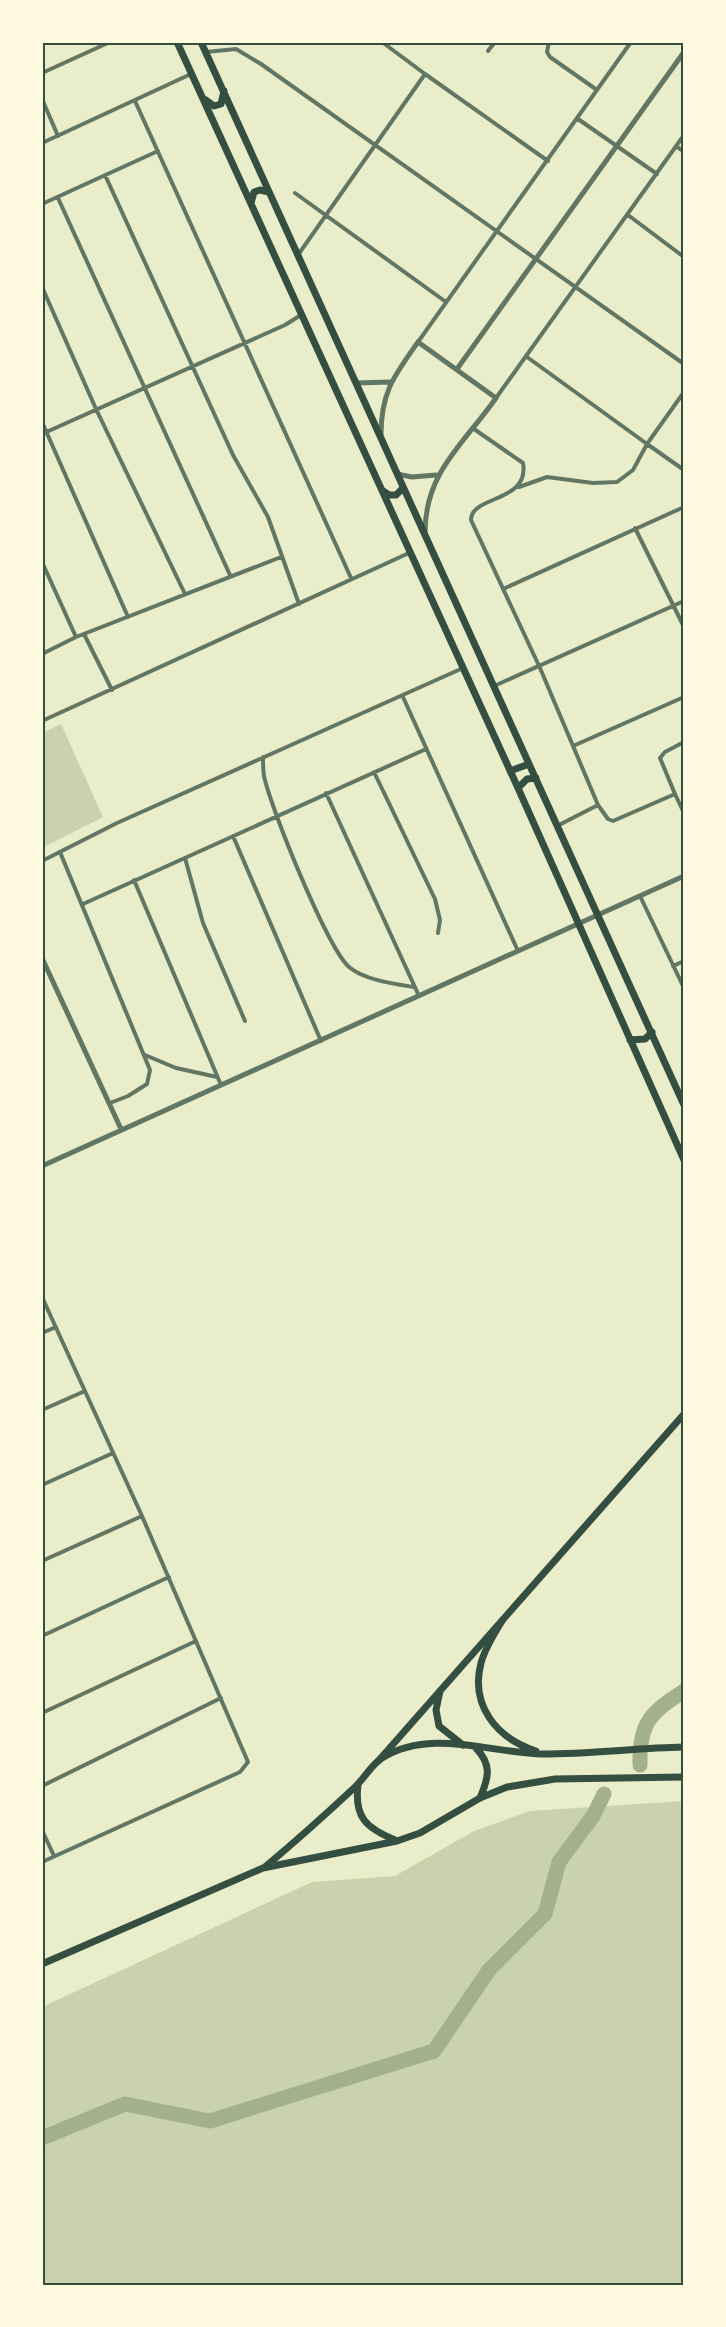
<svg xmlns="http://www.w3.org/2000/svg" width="726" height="2327" font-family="'Roboto Condensed',sans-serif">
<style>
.green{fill:#cad2ad}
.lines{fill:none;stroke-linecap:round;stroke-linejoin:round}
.river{stroke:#a3b18a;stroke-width:15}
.minor{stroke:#617663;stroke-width:4}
.tertiary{stroke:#617663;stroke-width:5}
.primary{stroke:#344e41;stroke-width:7}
.trunk{stroke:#344e41;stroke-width:7}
.neatline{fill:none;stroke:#344e41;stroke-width:2}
</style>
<rect width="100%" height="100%" fill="#e9edc9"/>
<path class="green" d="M61,724L103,817L42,848V733Z
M684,1801V2285H42V2007L312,1882L395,1876L474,1831L530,1811Z"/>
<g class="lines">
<path class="river" d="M640,1765C639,1723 650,1713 684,1691
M42,2138L125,2104L210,2121L434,2051L489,1970L545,1914L559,1862L593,1816L604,1794"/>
<path class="minor" d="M549,42L547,52L550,57L597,90
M488,51L495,42
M206,52L236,49L261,64L684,364
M42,73L110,42
M425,74L548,161
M42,99L58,136
M135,101L351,578
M578,119L657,174
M42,143L191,74
M676,146L684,152
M105,175L233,455L268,517L299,604
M295,193L446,302
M58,198L230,575
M42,204L158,151
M628,215L684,257
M298,255L425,74L382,42
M42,287L96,409L185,594
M418,342L631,42
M684,392L647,444L684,470
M496,398L684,135
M42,422L128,617
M474,429L523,463C530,503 471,495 471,520L540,668L598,805L608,819L613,821L675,794L684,813
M42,434L285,325L301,315
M519,487L547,477L593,483L617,482L633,470L647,444L527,357
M635,528L684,627
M42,562L76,637
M503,589L684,507
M84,634L112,690
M42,654L76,637L281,557
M494,686L684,601
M403,697L518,951
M42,721L409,553
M573,746L684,697
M263,757C263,763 263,770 264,776C271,809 327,947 349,967C364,980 395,984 414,987
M374,772L435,899L440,920L438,933
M326,793L419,996
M675,794L660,758L665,752L684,742
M557,826L598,805
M233,836L321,1041
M60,852L150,1070L147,1084L128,1096L110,1103
M185,858L203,923L245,1021
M42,861L117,823L463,668
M134,880L221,1085
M640,896L684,988
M83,904L426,749
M673,966L684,961
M145,1055L176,1068L217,1077
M42,1297L142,1516L248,1762L240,1772L42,1862
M42,1333L56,1327
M42,1410L85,1391
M42,1485L113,1453
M42,1561L142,1516
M42,1636L169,1577
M42,1713L196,1641
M42,1786L221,1698
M42,1830L54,1856"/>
<path class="tertiary" d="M457,369L684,52
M357,383L390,382
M381,435C381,392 394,376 418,342L496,398C463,445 425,472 425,533
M397,474L412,477L436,475
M42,958L121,1129
M42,1166L684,876"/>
<path class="primary" d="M177,42L518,788L684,1160
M201,42L684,1105
M206,100L214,106L221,104L224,91
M251,203L254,192L260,190L269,192
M383,491L389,495H396L403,488
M510,771L529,764
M518,788L527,779L536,778
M630,1040L645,1039L652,1032
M440,1691L436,1710L439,1726L463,1745
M380,1759L684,1414"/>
<path class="trunk" d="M502,1621C494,1634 485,1648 481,1663C470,1705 496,1738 536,1751
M476,1748C492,1765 489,1777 480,1798
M358,1785C354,1817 366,1828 395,1840
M265,1867C296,1841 325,1815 354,1788C364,1779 371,1765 382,1758C431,1728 489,1753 543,1754C590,1754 637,1748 684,1747
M42,1964L263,1868L397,1841L420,1833L480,1798L507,1787L555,1779L684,1777"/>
</g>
<rect width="726" height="2327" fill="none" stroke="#fefae0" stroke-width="87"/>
<rect x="44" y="44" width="638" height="2240" class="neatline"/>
</svg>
